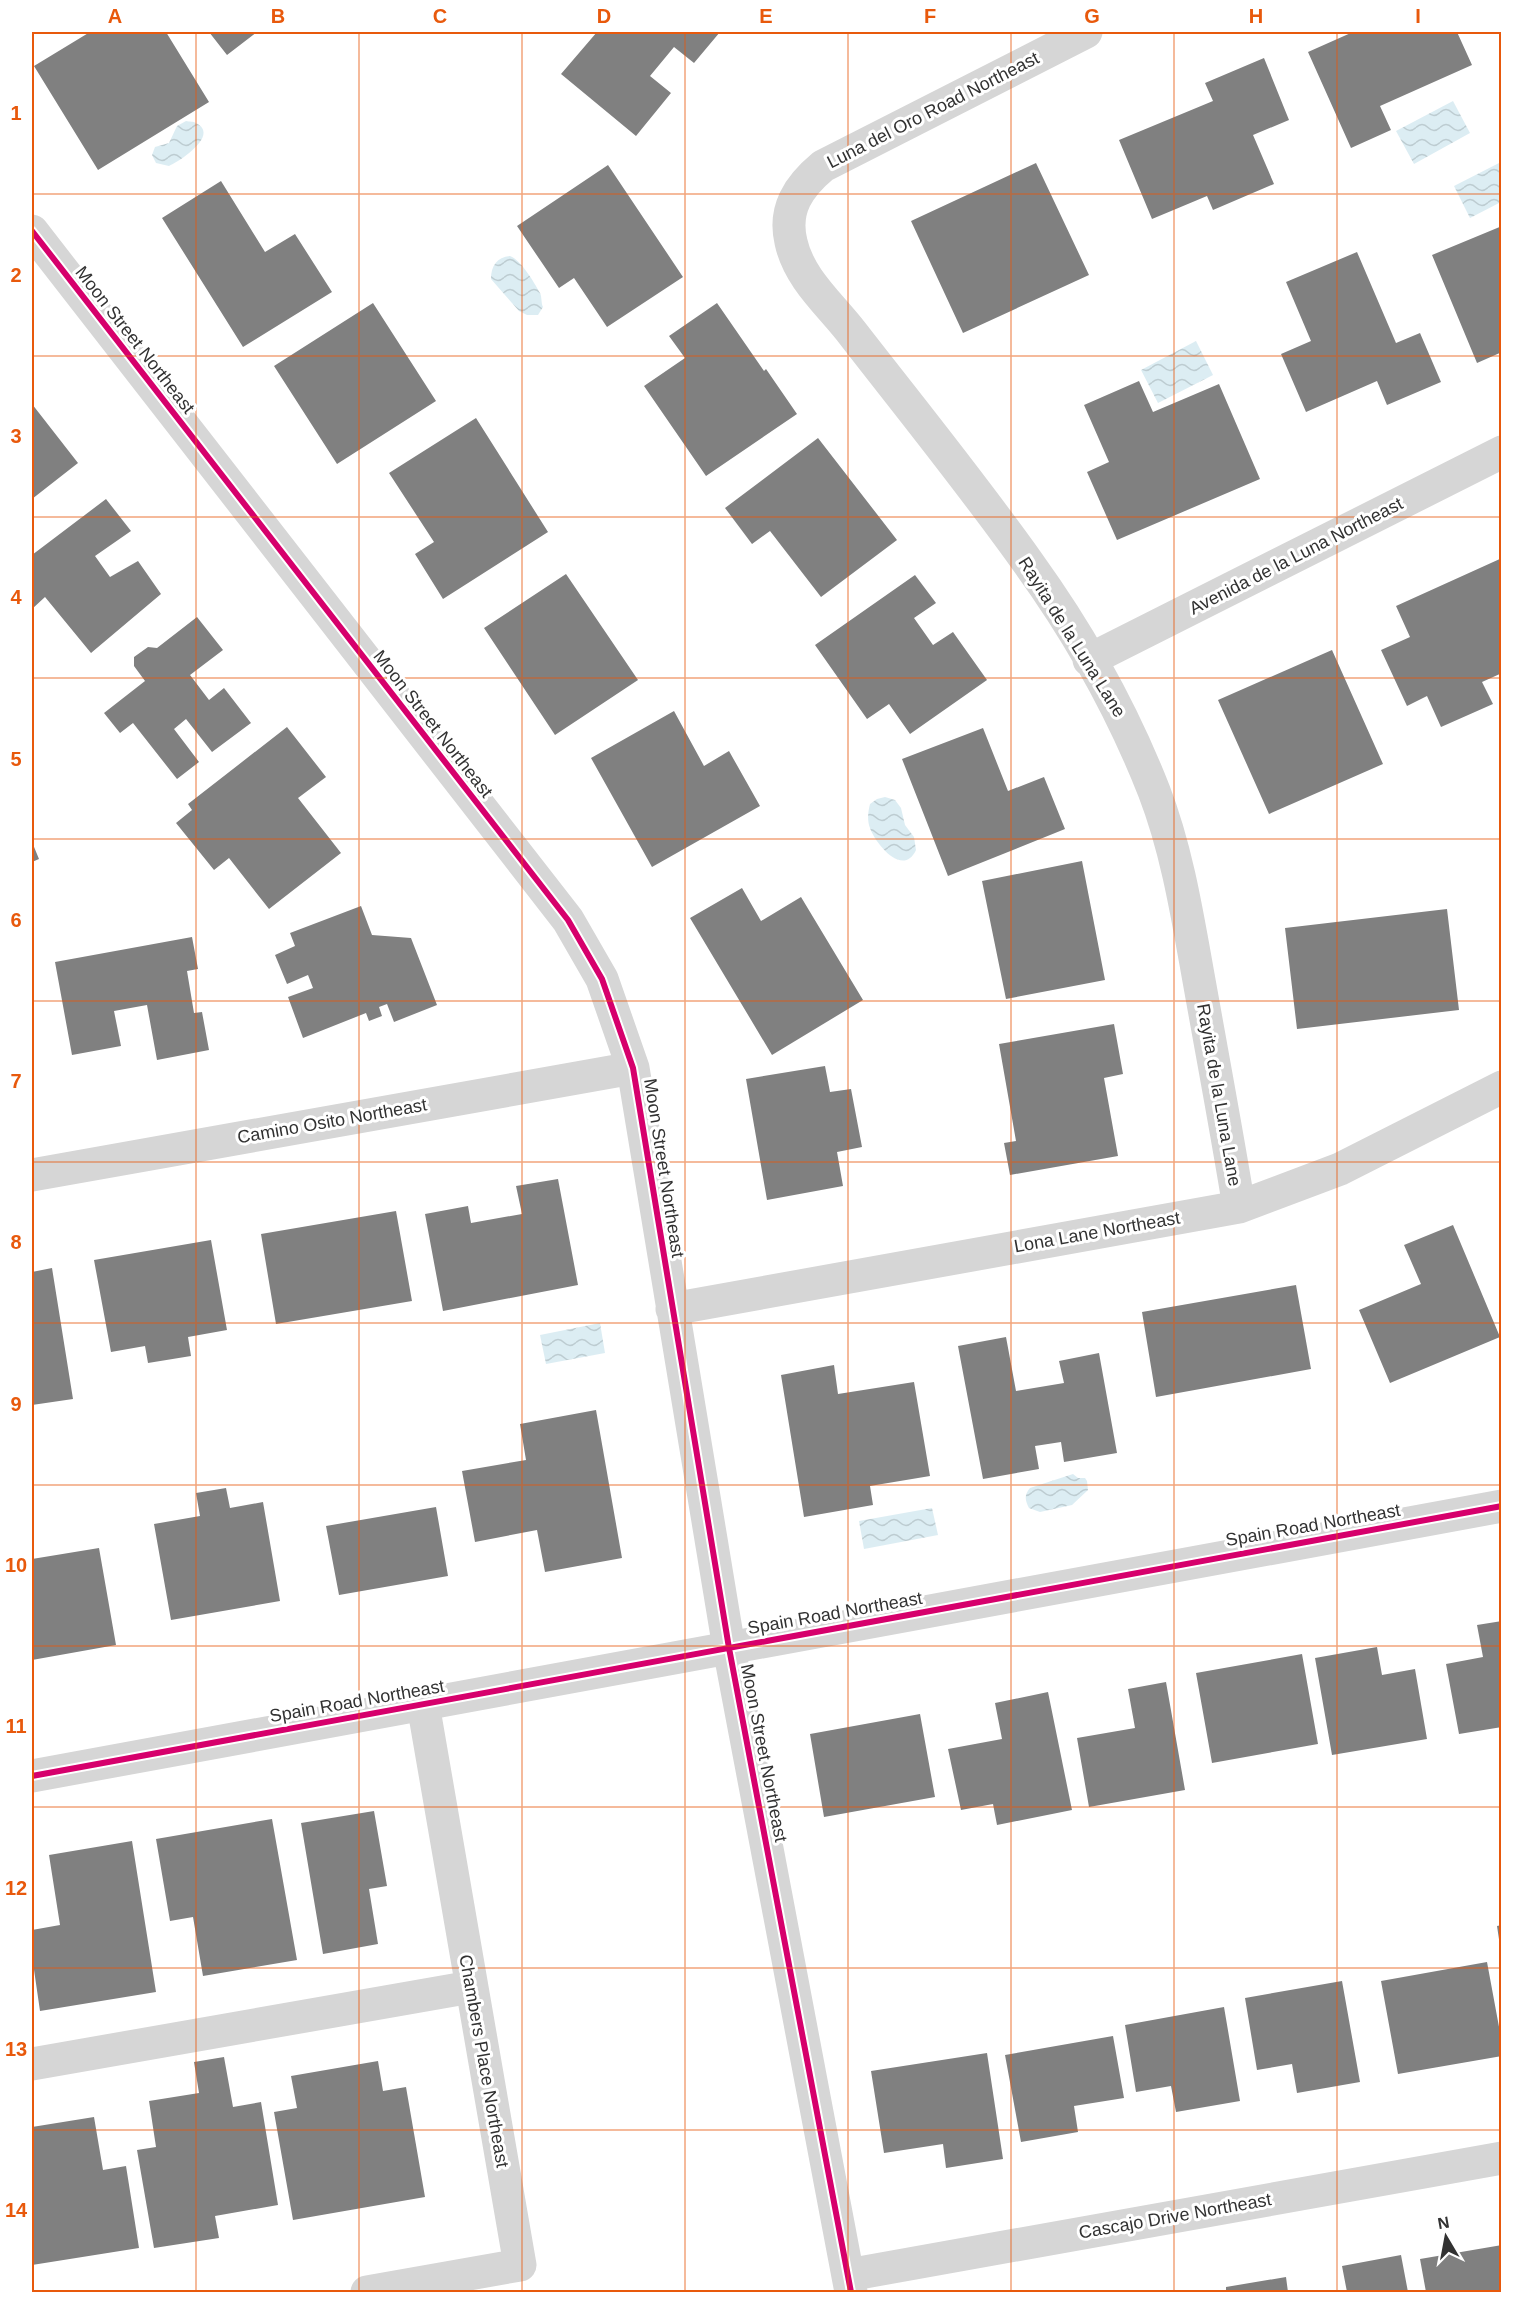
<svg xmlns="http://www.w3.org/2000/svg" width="1533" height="2324" font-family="Helvetica,sans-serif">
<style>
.water{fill:url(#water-waves)}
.building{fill:#808080}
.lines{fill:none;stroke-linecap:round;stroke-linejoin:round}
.minor{stroke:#d6d6d6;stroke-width:33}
.cycleway-casing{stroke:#fff;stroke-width:10}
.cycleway{stroke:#d6006c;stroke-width:6}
.grid{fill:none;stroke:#e8590c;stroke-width:1.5;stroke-opacity:0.55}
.labels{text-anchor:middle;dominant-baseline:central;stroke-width:6;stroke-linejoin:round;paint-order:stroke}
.street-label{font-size:18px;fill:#323232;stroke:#fff}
.neatline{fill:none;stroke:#e8590c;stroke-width:2}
.grid-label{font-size:20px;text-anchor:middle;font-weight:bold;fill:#e8590c}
</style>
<defs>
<pattern id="water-waves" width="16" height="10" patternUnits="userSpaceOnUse" patternTransform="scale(1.5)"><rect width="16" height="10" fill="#dcedf3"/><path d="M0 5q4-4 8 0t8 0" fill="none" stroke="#bdccd1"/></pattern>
</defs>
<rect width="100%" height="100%" fill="#fff"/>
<path class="water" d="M1453,101L1470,133L1414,164L1396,131Z
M186,121C190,122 193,121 196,123C220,135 180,161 169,166L156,163L152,155L155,147L169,143L177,126Z
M1501,162V202L1470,218L1454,186Z
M510,256C521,260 534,282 540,293C542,297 541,303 543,307L538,315H527L519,311L491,279C491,266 497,257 510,256Z
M1196,341L1213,375L1158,403L1141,370Z
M885,797L895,800L901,808L905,825L914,837L916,850C903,878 875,843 870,828C867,820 868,812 870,804L877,799Z
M600,1323L605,1353L546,1364L540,1335Z
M1073,1474L1078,1478H1085L1087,1481L1088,1490L1072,1505L1040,1512L1029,1508C1025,1500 1024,1495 1030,1488Z
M932,1508L938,1535L864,1549L859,1521Z"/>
<path class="building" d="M90,32H166L209,102L98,170L34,66Z
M209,32H257L227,55Z
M597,32H720L694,63L674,47L650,76L671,93L636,136L561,74Z
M1353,32H1457L1472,65L1380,106L1391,130L1351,148L1308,52Z
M1264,58L1289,120L1253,135L1274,184L1213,210L1207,196L1152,219L1119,140L1213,101L1205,83Z
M1036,163L1089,275L963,333L911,221Z
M608,165L683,277L607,327L574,278L559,288L517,226Z
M221,181L265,252L295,234L332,292L243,347L162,218Z
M1502,226V352L1477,363L1432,255Z
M1357,252L1396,343L1420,333L1441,382L1387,405L1377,381L1306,412L1281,354L1311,341L1286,282Z
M373,303L436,401L337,464L274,366Z
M717,303L764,371L766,369L797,414L706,476L644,386L685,358L669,336Z
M1139,381L1153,412L1219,384L1260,479L1117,540L1087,472L1109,462L1084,405Z
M32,404L78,463L32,499Z
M476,418L548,532L443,599L415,554L434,542L389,473Z
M818,438L897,540L821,597L770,531L752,544L725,508Z
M106,499L131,531L95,556L110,577L138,561L161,594L91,653L45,597L32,609V555Z
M1502,558V673L1482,682L1493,704L1441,727L1427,696L1407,706L1381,650L1410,637L1396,606Z
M566,574L638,680L555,735L484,628Z
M915,575L936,603L914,618L933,645L953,632L987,680L910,734L889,704L867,719L815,645Z
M197,617L223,650L190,675L209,700L224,688L251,723L212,752L186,719L174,729L199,762L177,779L133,723L120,733L104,713L145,681L134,666V657L148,647L157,648Z
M1332,650L1383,764L1269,814L1218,700Z
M674,711L704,766L729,751L760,806L652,867L591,758Z
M287,727L326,777L298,798L341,853L269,909L229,858L214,870L176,823L192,810L188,804Z
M983,728L1008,791L1044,777L1065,829L948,876L902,759Z
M32,842L39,859L32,862Z
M1082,861L1105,980L1006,999L982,881Z
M742,888L761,921L801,897L863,1000L772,1055L690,918Z
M361,906L372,935L411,938L437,1005L394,1022L387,1004L379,1007L382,1016L369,1021L366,1013L303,1038L288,997L313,988L308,975L287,984L275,955L295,946L290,933Z
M1447,909L1459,1010L1297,1029L1285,928Z
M192,937L198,969L187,971L194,1013L202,1012L209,1050L157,1060L147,1005L114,1011L121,1046L72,1055L55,962Z
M1114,1024L1123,1074L1104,1078L1118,1156L1010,1175L1004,1143L1016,1141L999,1044Z
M825,1066L830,1092L851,1089L862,1147L837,1152L843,1186L767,1200L746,1079Z
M558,1179L578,1285L443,1311L425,1214L468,1206L471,1223L522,1214L516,1186Z
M396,1211L412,1301L276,1324L261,1234Z
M1453,1225L1500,1337L1390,1383L1359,1310L1421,1284L1404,1245Z
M211,1240L227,1330L188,1337L191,1356L148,1363L145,1346L111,1352L94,1260Z
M52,1268L73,1399L32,1405V1272Z
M1296,1285L1311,1369L1156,1397L1142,1312Z
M1006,1337L1016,1391L1064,1383L1059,1361L1099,1353L1117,1453L1064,1462L1061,1442L1035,1446L1039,1469L983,1479L958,1346Z
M834,1365L838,1394L914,1382L930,1476L870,1486L873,1505L804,1517L781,1375Z
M596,1410L622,1558L545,1572L537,1530L475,1542L462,1471L526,1460L520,1424Z
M226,1488L230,1508L263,1502L280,1601L171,1620L154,1524L200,1516L196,1493Z
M436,1507L448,1576L339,1595L326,1526Z
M99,1548L116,1645L32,1660V1559Z
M1502,1621V1727L1459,1734L1446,1664L1483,1657L1477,1625Z
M1377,1647L1382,1675L1415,1669L1427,1739L1332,1755L1315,1658Z
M1302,1654L1318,1744L1212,1763L1196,1673Z
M1166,1682L1185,1790L1089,1807L1077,1738L1135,1728L1128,1689Z
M1048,1692L1072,1810L997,1825L993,1804L961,1810L948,1749L1002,1739L995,1703Z
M920,1714L935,1797L824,1817L810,1734Z
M374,1811L387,1886L369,1889L378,1944L323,1954L301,1823Z
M272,1819L297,1960L203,1976L193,1917L170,1921L156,1839Z
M132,1841L156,1992L40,2011L32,1956V1930L60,1925L49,1855Z
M1502,1925V1945L1500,1946L1497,1926Z
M1487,1962L1502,2043V2056L1398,2074L1381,1981Z
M1342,1981L1360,2082L1297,2093L1292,2064L1257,2070L1245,1998Z
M1224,2007L1240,2101L1176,2112L1171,2086L1136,2092L1125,2025Z
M1113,2036L1124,2098L1074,2106L1078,2132L1021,2142L1005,2055Z
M987,2053L1003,2159L946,2168L943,2144L884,2153L871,2071Z
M224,2057L233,2107L261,2102L278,2205L215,2216L219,2238L154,2248L137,2150L156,2147L149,2101L199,2093L194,2062Z
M378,2061L383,2091L406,2087L425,2197L293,2220L274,2112L297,2108L291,2076Z
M94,2117L103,2170L126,2166L139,2248L32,2265V2127Z
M1502,2245V2292H1426L1420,2259Z
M1401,2255L1408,2292H1347L1342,2266Z
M1286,2277L1288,2292H1226V2287Z"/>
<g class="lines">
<path class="minor" d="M1086,32L823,166C799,186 783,209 791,242C799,279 831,305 853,334C912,410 973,485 1029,564C1078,632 1123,712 1154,791C1178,853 1188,920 1200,986C1213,1059 1227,1133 1239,1207
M32,231L568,920L602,979L633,1068L729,1648L851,2292
M1089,660L1502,452
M32,1175L633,1068
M672,1309L1239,1207L1340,1169L1502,1087
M32,1776L1502,1506
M32,2064L471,1987
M848,2275L1502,2158
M367,2292L520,2265L423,1704"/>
<g class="cycleway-casing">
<path id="cycleway" d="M32,231L568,920L602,979L633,1068L729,1648L851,2292
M32,1776L1502,1506"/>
</g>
<use href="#cycleway" class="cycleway"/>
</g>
<path class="grid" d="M196,32V2292M359,32V2292M522,32V2292M685,32V2292M848,32V2292M1011,32V2292M1174,32V2292M1337,32V2292M32,194H1502M32,356H1502M32,517H1502M32,678H1502M32,839H1502M32,1001H1502M32,1162H1502M32,1323H1502M32,1485H1502M32,1646H1502M32,1807H1502M32,1968H1502M32,2130H1502"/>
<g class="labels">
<g class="street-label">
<text transform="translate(933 110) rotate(-27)">Luna del Oro Road Northeast</text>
<text transform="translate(135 340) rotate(52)">Moon Street Northeast</text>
<text transform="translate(1296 556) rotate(-27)">Avenida de la Luna Northeast</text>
<text transform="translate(1072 637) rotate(58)">Rayita de la Luna Lane</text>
<text transform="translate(433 724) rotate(52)">Moon Street Northeast</text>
<text transform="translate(1219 1095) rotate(80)">Rayita de la Luna Lane</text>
<text transform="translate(332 1121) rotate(-10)">Camino Osito Northeast</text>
<text transform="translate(664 1168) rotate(81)">Moon Street Northeast</text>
<text transform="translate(1097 1232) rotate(-10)">Lona Lane Northeast</text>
<text transform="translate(1313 1525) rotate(-10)">Spain Road Northeast</text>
<text transform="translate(835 1613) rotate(-10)">Spain Road Northeast</text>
<text transform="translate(357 1701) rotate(-10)">Spain Road Northeast</text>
<text transform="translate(764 1753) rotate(79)">Moon Street Northeast</text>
<text transform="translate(484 2061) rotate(80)">Chambers Place Northeast</text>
<text transform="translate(1175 2216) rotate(-10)">Cascajo Drive Northeast</text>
</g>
</g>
<rect width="1533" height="2324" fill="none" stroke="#ffffff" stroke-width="66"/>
<g transform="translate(1446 2237) rotate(350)" stroke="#ffffff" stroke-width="4.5" paint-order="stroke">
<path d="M0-4.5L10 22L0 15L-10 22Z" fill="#323232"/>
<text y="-9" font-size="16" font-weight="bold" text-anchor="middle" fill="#323232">N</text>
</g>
<rect x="33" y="33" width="1467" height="2258" class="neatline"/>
<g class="grid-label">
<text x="115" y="23">A</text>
<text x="278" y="23">B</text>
<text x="440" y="23">C</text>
<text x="604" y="23">D</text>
<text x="766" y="23">E</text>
<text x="930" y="23">F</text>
<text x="1092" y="23">G</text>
<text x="1256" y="23">H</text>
<text x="1418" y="23">I</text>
<text x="16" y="120">1</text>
<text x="16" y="282">2</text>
<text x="16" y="443">3</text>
<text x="16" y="604">4</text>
<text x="16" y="766">5</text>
<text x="16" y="927">6</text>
<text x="16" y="1088">7</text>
<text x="16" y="1249">8</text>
<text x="16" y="1411">9</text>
<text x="16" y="1572">10</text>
<text x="16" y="1733">11</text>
<text x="16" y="1895">12</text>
<text x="16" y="2056">13</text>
<text x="16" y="2217">14</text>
</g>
</svg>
